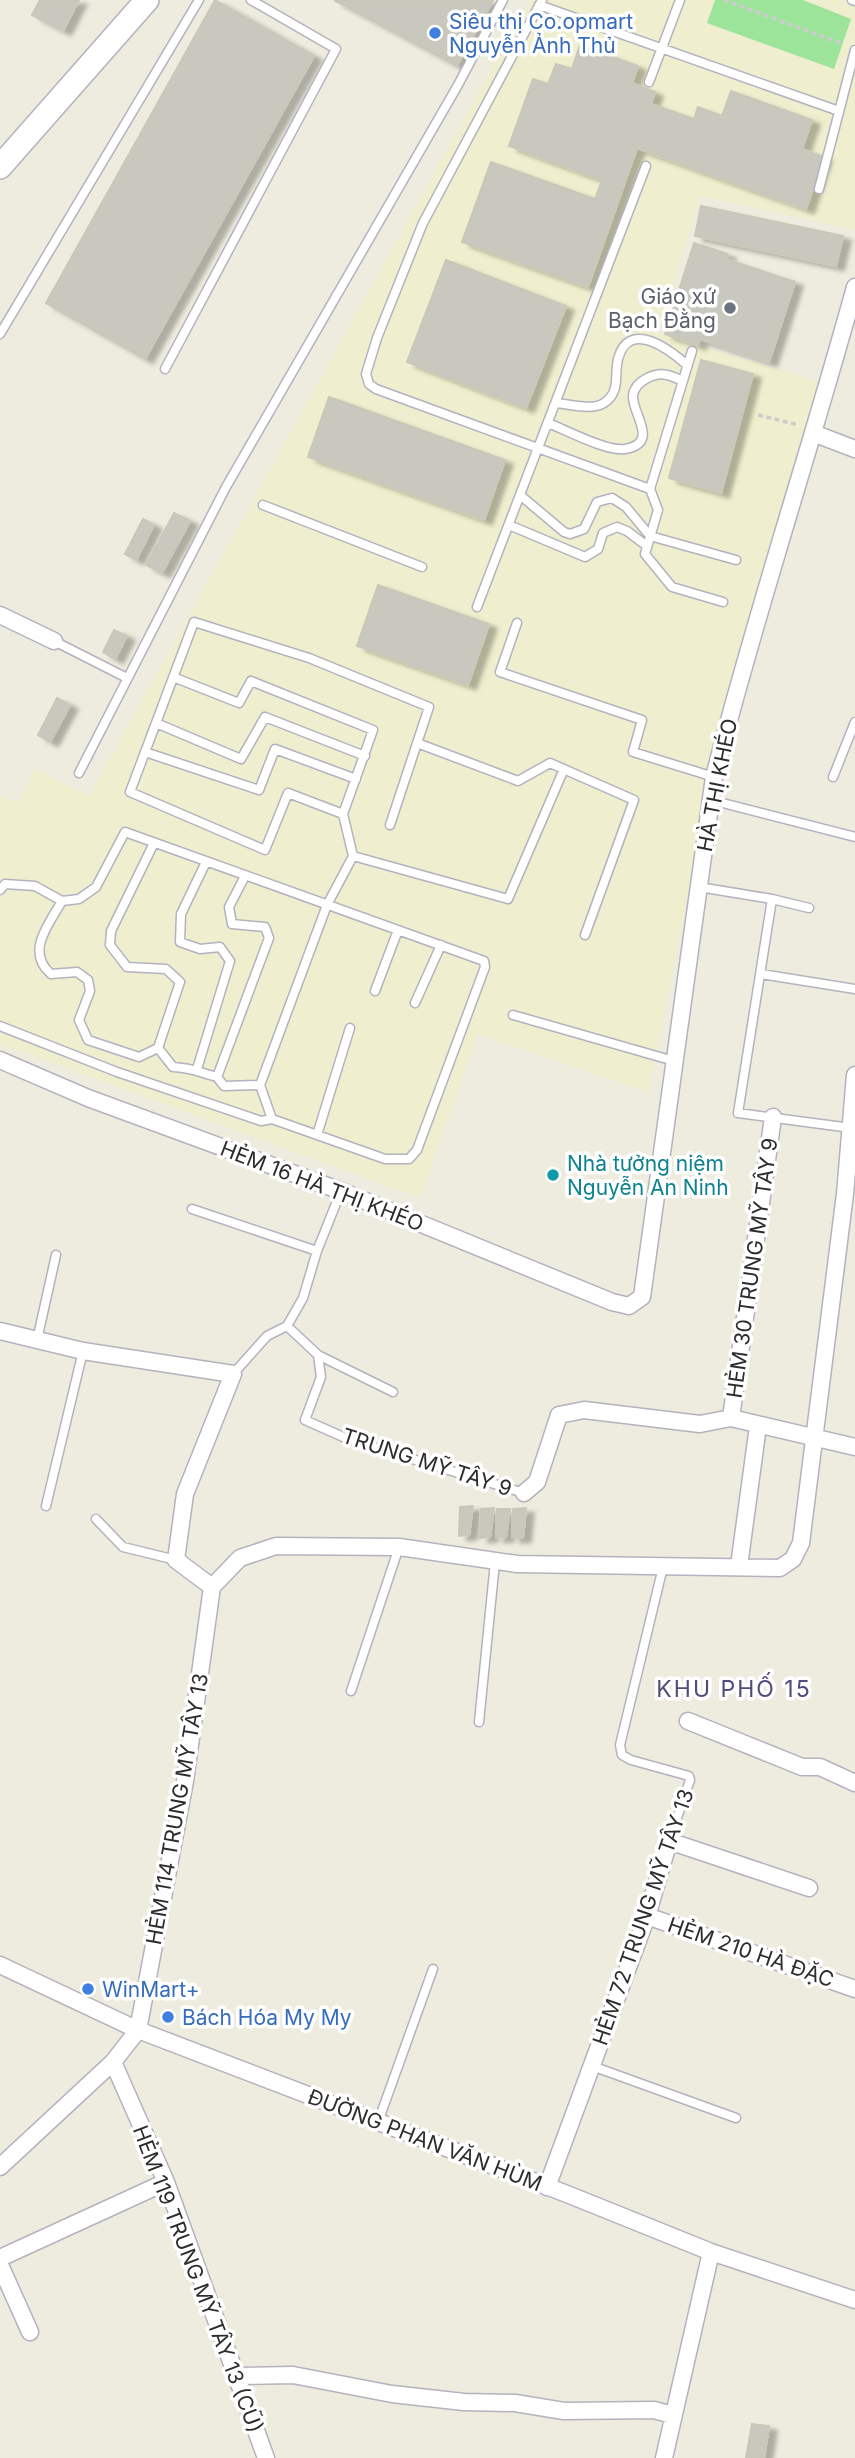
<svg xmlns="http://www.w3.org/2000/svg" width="855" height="2458" font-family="Inter,sans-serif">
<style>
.education{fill:#efeece}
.green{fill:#9de49b}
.building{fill:#c9c8be;stroke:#c9c8b8;stroke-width:2;filter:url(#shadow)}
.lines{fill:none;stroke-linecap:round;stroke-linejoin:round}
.lane-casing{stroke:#b3b2bf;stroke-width:11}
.street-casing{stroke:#b3b2bf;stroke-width:19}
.secondary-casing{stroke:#b3b2bf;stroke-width:26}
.path{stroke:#ccc;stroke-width:3.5;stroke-dasharray:5 3.5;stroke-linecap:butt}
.lane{stroke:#fff;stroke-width:8}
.street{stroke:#fff;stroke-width:16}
.secondary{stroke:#fff;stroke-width:23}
.shop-dot{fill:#3f7fe0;stroke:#fff;stroke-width:2.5}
.worship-dot{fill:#6b7280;stroke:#fff;stroke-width:2.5}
.culture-dot{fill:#0f9aa8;stroke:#fff;stroke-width:2.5}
.labels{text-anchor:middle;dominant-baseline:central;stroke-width:7;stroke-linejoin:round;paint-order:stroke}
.shop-label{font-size:21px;fill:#366cbe;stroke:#fff;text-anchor:start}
.worship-label{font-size:21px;fill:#5b616d;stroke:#fff;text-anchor:end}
.street-label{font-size:21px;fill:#2c2c2c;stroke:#fff}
.culture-label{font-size:21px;fill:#0d838f;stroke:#fff;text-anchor:start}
.neighbourhood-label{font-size:23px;letter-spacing:2px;fill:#524b7d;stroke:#fff}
</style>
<defs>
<filter id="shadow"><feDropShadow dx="8" dy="4.5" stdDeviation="2" flood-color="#0004"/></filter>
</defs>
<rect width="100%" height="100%" fill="#eeecde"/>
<path class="education" d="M530,0H855V230L701,196L657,333L821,382L715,751L649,1093L478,1034L420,1198L0,1044V796L18,802L35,769L89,796Z"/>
<path class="green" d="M715,0H803L851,19L834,69L707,23Z"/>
<path class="building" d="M40,0H79L63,31L32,15Z
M215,0L314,56L145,359L46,303Z
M334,0H493L457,66Z
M580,45L638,66L632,83L655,92L651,104L694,119L698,107L722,116L731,91L812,120L802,149L824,157L806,209L637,148L588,287L462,242L491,162L595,199L602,180L509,146L533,79L548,84L556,64L572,69Z
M701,206L843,236L836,266L695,236Z
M694,243L728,254L726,259L795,282L769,362L700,339L698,345L665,334Z
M446,260L566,306L526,408L407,362Z
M701,360L753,374L721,493L669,478Z
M329,397L505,460L484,520L308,457Z
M174,513L190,521L162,573L146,565Z
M143,519L154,525L136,560L125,554Z
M378,585L489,624L468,685L357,646Z
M114,630L127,636L115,659L103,652Z
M57,698L70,705L50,742L38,735Z
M473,1506L469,1535L459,1536L460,1507Z
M494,1508L490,1537L480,1538L481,1509Z
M526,1508L523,1538H512L513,1509Z
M497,1509H510L506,1537L496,1538Z
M752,2424L769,2426L764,2458H746Z"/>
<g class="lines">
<g class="lane-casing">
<path id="lane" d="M542,0L423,223L377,338L366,374L369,384L376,389L650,489
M852,0L855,1
M539,5L839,111
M649,82L680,0
M819,189L855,50
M0,334L199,0
M692,351L650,489L658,510L645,554L672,587L723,602
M165,369L336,49L251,0
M556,403C569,404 592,411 604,403C621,392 614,375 618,359C629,318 670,350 687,365
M548,423C566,430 607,452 625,449C661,443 631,413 633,395C635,381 655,372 667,375C672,376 678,379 683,381
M520,495L564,532L570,534L584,529L597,502L612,498L626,507L650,536L736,560
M263,505L422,567
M509,525L585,557L598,549L603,533L617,527L627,531L647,546
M477,607L646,166
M517,623L500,672L642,720L633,752L714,777
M54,641L127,678
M173,677L239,703L251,681L373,730L343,814L353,856L327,905L260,1085L272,1119
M156,723L241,759L265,717L365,756
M417,743L518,781L550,763L634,800L585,935
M145,752L259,790L275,749L356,779
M79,773L226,487L458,85L503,0
M833,777L855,722
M711,800L855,837
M343,814L288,793L265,850L130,792L194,622L309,658L429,707L390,825
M154,843L111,931L110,945L127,967L166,969L180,982L158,1048L173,1067C193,1068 198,1072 217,1077
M353,856L508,899L564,769
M245,876L229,907L232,924L265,927L269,938L217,1077L224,1086L260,1085
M699,887L772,899L738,1113L851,1128
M0,890L5,884L35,886L62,901L79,899L96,887L125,832L484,961L485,967L417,1150L409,1159H385L272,1119L261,1121L117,1072L0,1026
M772,899L809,908
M62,901C49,924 25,952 51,974L77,972L88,980L90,991L79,1020L88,1040L139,1057L158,1048
M761,974L855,989
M375,991L398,930
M415,1003L441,945
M513,1015L674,1061
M197,1069L230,961L220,947L200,949L180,942L181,914L206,862
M317,1135L350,1028
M192,1209L317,1251
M287,1326L318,1355L321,1377L305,1420L350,1440L524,1493
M37,1340L56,1255
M318,1355L393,1392
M233,1374L267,1336L287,1326L303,1298L317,1251L341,1191
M46,1506L83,1351
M96,1519L123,1547L176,1560
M663,1567L620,1745L622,1755L631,1760L689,1776L690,1780L669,1841
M351,1691L399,1547
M479,1722L495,1562
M592,2066L736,2118
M378,2122L433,1969"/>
</g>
<g class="street-casing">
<path id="street" d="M813,433L855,449
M0,615L54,641
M0,1060L88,1098L341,1191L612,1302L629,1306L642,1297L714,777C756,612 810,451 855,287
M0,1331L83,1351L233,1374L185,1494L176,1560L212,1587
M731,1418L773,1117
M524,1493L537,1482L559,1415L584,1410L700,1424L731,1418L855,1447
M739,1566L758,1426
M212,1587L240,1558L276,1546L399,1547L517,1564L780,1568L793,1559L801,1543L845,1194L855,1075
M688,1721L802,1767H820L855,1783
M647,1916L855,1989
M0,1965L138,2030L567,2194L711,2252L855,2300
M113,2062L166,2182L266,2458
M0,2167L113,2062L138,2030L185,1781L212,1587
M547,2187L647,1916L669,1841L809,1888
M0,2258L166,2182
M0,2265L30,2332
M236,2376L293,2375L392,2394L464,2402L515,2403L564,2411L654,2410L672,2415
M664,2458L711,2252"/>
</g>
<g class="secondary-casing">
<path id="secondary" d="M0,167L147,0"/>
</g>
<path class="path" d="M724,0L843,44
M758,415L799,425"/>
<use href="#lane" class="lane"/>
<use href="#street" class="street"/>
<use href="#secondary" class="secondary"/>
</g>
<g class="shop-dot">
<circle cx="435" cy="33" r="7"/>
<circle cx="88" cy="1989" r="7"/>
<circle cx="168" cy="2017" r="7"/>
</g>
<circle class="worship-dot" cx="730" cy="308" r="7"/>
<circle class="culture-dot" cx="553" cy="1175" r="7"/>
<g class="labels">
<g class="shop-label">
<text x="449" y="21">Siêu thị Co.opmart<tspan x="449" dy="24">Nguyễn Ảnh Thủ</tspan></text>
<text x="102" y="1989">WinMart+</text>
<text x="182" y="2017">Bách Hóa My My</text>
</g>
<g class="worship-label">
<text x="716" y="296">Giáo xứ<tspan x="716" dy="24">Bạch Đằng</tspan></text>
</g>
<g class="street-label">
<text transform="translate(717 785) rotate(-79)">HÀ THỊ KHÉO</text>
<text transform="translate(322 1186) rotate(21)">HẺM 16 HÀ THỊ KHÉO</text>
<text transform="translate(752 1268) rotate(-82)">HẺM 30 TRUNG MỸ TÂY 9</text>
<text transform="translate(427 1462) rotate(18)">TRUNG MỸ TÂY 9</text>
<text transform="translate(177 1809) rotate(-80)">HẺM 114 TRUNG MỸ TÂY 13</text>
<text transform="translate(643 1917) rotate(-71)">HẺM 72 TRUNG MỸ TÂY 13</text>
<text transform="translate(751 1952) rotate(19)">HẺM 210 HÀ ĐẶC</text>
<text transform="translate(425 2140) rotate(21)">ĐƯỜNG PHAN VĂN HÙM</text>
<text transform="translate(198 2279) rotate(69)">HẺM 119 TRUNG MỸ TÂY 13 (CŨ)</text>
</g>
<g class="culture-label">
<text x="567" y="1163">Nhà tưởng niệm<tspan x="567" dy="24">Nguyễn An Ninh</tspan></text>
</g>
<g class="neighbourhood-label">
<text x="734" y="1689">KHU PHỐ 15</text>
</g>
</g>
</svg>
